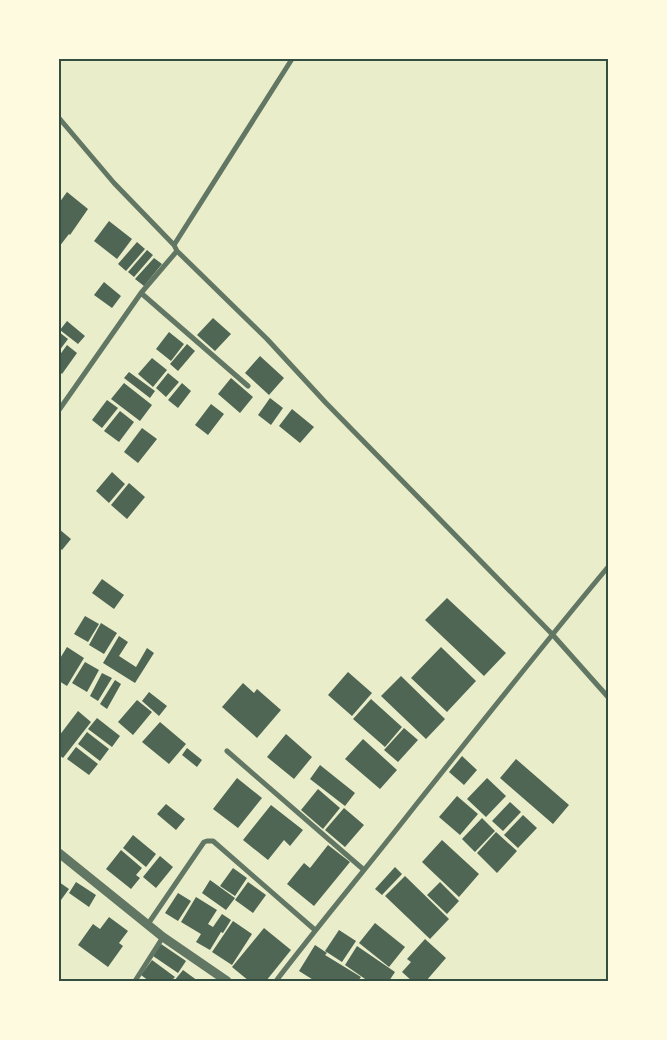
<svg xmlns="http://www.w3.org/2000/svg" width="667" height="1040" font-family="'Titillium Web',sans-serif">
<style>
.building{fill:#4f6655}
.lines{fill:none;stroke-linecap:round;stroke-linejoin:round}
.minor{stroke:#617663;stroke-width:5}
.tertiary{stroke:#617663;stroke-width:9}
.neatline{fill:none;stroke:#344e41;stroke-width:2}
</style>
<rect width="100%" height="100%" fill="#e9edc9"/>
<path class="building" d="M67,192L88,209L70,235L69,234L59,247V203Z
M109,221L132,239L117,259L94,241Z
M137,242L145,249L126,271L118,264Z
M147,250L153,255L134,277L128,272Z
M154,258L162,264L144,286L135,279Z
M104,282L121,296L112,308L94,295Z
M213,318L231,334L215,351L197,335Z
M67,321L85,336L78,344L60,330Z
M59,332L68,339L59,351Z
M169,332L184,344L171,361L156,349Z
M187,344L195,351L178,371L170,364Z
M67,345L77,353L62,374L59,371V356Z
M260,356L284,378L269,395L245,373Z
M152,358L167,370L153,387L138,374Z
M129,372L155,391L150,398L124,378Z
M168,373L179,382L166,397L156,388Z
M231,378L253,397L240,413L218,394Z
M124,383L152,405L140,421L111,399Z
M182,383L191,391L178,408L168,400Z
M270,398L283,408L271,425L258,415Z
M107,400L118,408L102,428L92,420Z
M211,404L224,414L208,435L195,425Z
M292,409L314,427L300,443L279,426Z
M120,411L134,422L119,442L104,431Z
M142,428L157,439L138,463L124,452Z
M112,472L125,484L109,503L96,491Z
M129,483L145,497L127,519L111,505Z
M59,529L71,539L62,550L59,547Z
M102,579L124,595L114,609L92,593Z
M447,598L506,653L484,676L425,620Z
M85,616L99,624L88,642L74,634Z
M101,623L117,633L104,654L89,645Z
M119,636L128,642L119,656L136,667L147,648L154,653L135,683L103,663Z
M67,647L84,658L67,686L59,681V660Z
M441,647L476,681L447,712L411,678Z
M85,662L99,670L87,692L72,683Z
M348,672L372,693L352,716L328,695Z
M102,673L112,678L98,701L90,696Z
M401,676L445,719L426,739L381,696Z
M115,680L121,684L107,709L100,704Z
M243,683L254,693L257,689L281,710L257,738L222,707Z
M149,692L167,706L159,716L142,701Z
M371,699L402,727L385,747L353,719Z
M137,700L152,712L133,735L118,722Z
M78,711L91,722L63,758L59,755V736Z
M97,718L120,736L112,747L88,729Z
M160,722L186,744L169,764L142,742Z
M404,728L418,740L398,762L384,750Z
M87,732L109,749L100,761L78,744Z
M286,734L312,757L294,779L267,757Z
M363,739L397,770L380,789L345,759Z
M76,747L98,764L89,775L67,759Z
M187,748L202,760L197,767L182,755Z
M462,756L477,770L464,785L449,772Z
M516,759L569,805L553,824L500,778Z
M320,765L355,793L345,806L310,779Z
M237,778L262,798L238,828L213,809Z
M487,778L506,796L486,817L467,799Z
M318,789L340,808L323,829L301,810Z
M457,796L478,814L460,835L439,817Z
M510,802L521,812L503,831L492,821Z
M166,804L185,819L176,830L157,814Z
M271,805L303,830L290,846L284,840L268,860L243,840Z
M344,808L364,825L345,847L325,830Z
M523,815L537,828L518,848L504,835Z
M482,818L495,831L475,852L462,839Z
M496,832L517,851L497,873L477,853Z
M133,835L156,854L146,867L123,848Z
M442,840L479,874L459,897L422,862Z
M328,845L350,862L314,906L287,884L304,863L310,868Z
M121,850L142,868L136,875L140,878L131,889L106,869Z
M160,856L173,867L156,888L143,877Z
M395,867L402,874L382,895L375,889Z
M233,868L247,878L235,896L220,886Z
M405,876L449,919L430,939L385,896Z
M210,880L235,898L226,910L202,893Z
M59,882L69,889L61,900L59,898Z
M76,882L96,895L89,907L69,893Z
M248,882L266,895L253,913L235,900Z
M440,882L459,901L447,914L427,895Z
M178,893L191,901L178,921L165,913Z
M196,897L217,910L208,924L213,927L222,914L231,920L223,933L221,932L210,950L196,942L201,934L181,922Z
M109,917L128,931L119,943L123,946L108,967L78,945L93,924L100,929Z
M233,921L252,934L232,965L212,952Z
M375,923L405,947L389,967L359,943Z
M264,928L291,950L266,981H249L232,967Z
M339,930L356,941L342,962L325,951Z
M425,939L446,958L426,981H412L402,972L411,962L407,959Z
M161,944L186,961L178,973L153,956Z
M315,945L327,953L325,955L361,977L358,981H315L299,971Z
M357,946L395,972L389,981H368L345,965Z
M152,960L175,977L171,981H149L141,975Z
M183,970L198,981H174Z"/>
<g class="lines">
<path class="minor" d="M59,118L114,183L174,245L177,251L267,339L326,403L552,634L608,697
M174,245L292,59
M141,293L248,386
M59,410L141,293L177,251
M227,751L364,870
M148,924L204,842L207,841H213L315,930
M135,981L163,937
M276,981C321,922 369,865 415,806C479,726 542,646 608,567"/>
<path class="tertiary" d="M59,853L163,937L227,981"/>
</g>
<rect width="667" height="1040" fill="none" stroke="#fefae0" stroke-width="120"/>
<rect x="60" y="60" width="547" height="920" class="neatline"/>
</svg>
